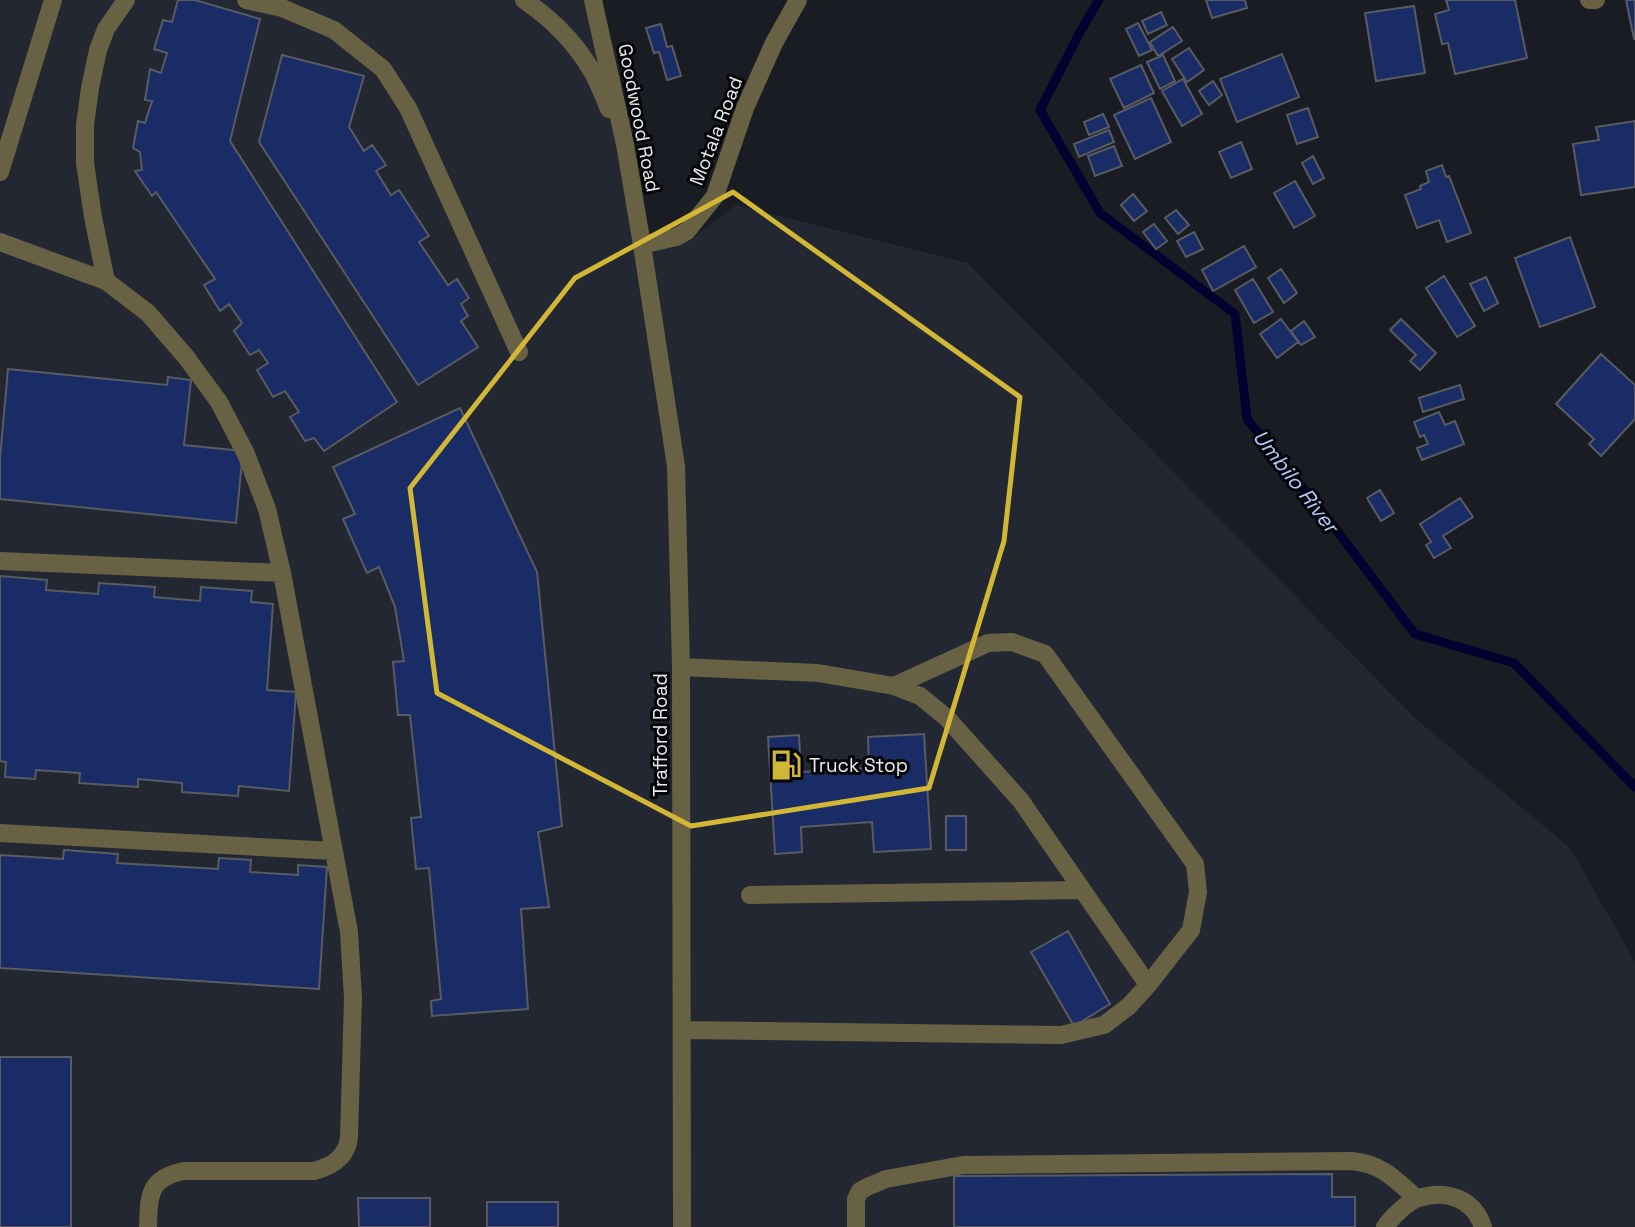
<svg xmlns="http://www.w3.org/2000/svg" width="1635" height="1227" font-family="'Space Grotesk',sans-serif">
<style>
.built{fill:#222732}
.lines{fill:none;stroke-linecap:round;stroke-linejoin:round}
.stream{stroke:#020030;stroke-width:9}
.building{fill:#1a2c65;stroke:#585b62;stroke-width:2}
.minor{stroke:#686143;stroke-width:18}
.marked{fill:none;stroke:#d2b736;stroke-width:5;stroke-linejoin:round}
.labels{text-anchor:middle;dominant-baseline:central;stroke-width:6;stroke-linejoin:round;paint-order:stroke}
.street-label{font-size:19px;fill:#e9ebef;stroke:#060609}
.poi-label{font-size:19px;fill:#e9ebef;stroke:#060609;text-anchor:start}
.water-label{font-size:21px;font-style:italic;fill:#b1c8fe;stroke:#060609}
</style>
<rect width="100%" height="100%" fill="#191c22"/>
<path class="built" d="M0,0H596L647,249L688,241L736,205L968,263L1416,719L1570,848L1635,962V1227H0Z"/>
<g class="lines">
<path class="stream" d="M1099,0L1080,32L1040,110L1100,213L1235,314L1247,419L1331,523L1415,634L1514,663L1635,787"/>
</g>
<path class="building" d="M178,0H195L260,19L230,141L397,402L324,451L314,438L305,441L290,417L299,412L285,391L273,397L257,370L268,363L259,350L250,355L234,331L242,323L229,304L220,311L204,285L215,279L156,192L152,196L135,171L142,170L140,152L133,148L138,121L145,123L152,101L145,100L150,69L161,73L167,53L154,49L163,20L172,22Z
M1206,0H1245L1247,8L1212,18Z
M1446,0H1515L1527,58L1455,74L1448,43L1442,44L1435,14L1449,10Z
M1626,0H1635V39H1634Z
M1414,6L1425,73L1376,81L1365,13Z
M1161,12L1167,25L1148,34L1142,21Z
M1138,23L1152,50L1139,56L1126,29Z
M661,24L667,47L672,46L681,76L667,80L659,52L654,53L646,28Z
M1173,27L1182,41L1158,56L1150,42Z
M1189,48L1204,70L1187,82L1172,59Z
M1282,54L1299,97L1237,122L1220,79Z
M282,55L364,76L349,127L364,151L372,145L386,165L376,171L391,195L399,190L429,236L419,242L448,285L457,279L469,298L461,304L468,316L461,321L478,347L418,385L259,142Z
M1163,55L1175,81L1160,89L1147,62Z
M1141,65L1154,93L1124,108L1110,79Z
M1183,79L1202,114L1182,126L1162,91Z
M1213,81L1222,95L1209,105L1199,91Z
M1151,98L1171,142L1135,159L1114,115Z
M1308,108L1318,137L1297,144L1287,115Z
M1103,114L1109,127L1089,135L1084,122Z
M1635,121V187L1581,195L1573,144L1599,140L1596,127Z
M1109,130L1114,142L1079,157L1074,144Z
M1241,142L1252,169L1231,178L1219,152Z
M1114,146L1122,166L1095,176L1088,156Z
M1313,156L1324,178L1313,184L1302,163Z
M1442,165L1446,177L1449,176L1471,233L1447,242L1439,220L1417,228L1405,195L1421,189L1420,186L1429,182L1426,171Z
M1295,181L1315,216L1294,228L1274,193Z
M1133,194L1147,211L1134,221L1121,205Z
M1176,210L1189,225L1178,234L1165,218Z
M1154,224L1167,241L1156,249L1143,232Z
M1194,232L1203,249L1186,257L1177,241Z
M1570,237L1595,307L1540,327L1515,258Z
M1244,246L1256,267L1213,291L1202,270Z
M1281,269L1297,293L1284,303L1268,278Z
M1444,276L1475,326L1457,337L1426,288Z
M1486,277L1498,303L1484,311L1470,284Z
M1253,279L1273,312L1254,323L1235,290Z
M1281,319L1298,342L1277,358L1260,334Z
M1401,319L1436,353L1420,370L1410,361L1416,355L1390,330Z
M1304,321L1315,337L1301,345L1291,331Z
M1601,354L1635,385V419L1601,456L1589,444L1594,439L1556,404Z
M8,369L167,385L168,377L191,380L184,445L243,451L236,523L0,499V458Z
M1460,385L1464,399L1423,412L1419,398Z
M460,408L537,572L562,826L538,832L549,907L521,909L528,1009L432,1016L431,1001L441,999L429,868L416,869L411,818L421,817L410,715H398L393,662L404,661L395,607L379,567L367,573L343,519L355,514L333,467Z
M1439,412L1445,425L1455,421L1464,444L1422,460L1417,448L1428,444L1424,435L1420,437L1414,422Z
M1380,490L1394,513L1381,521L1367,498Z
M1460,498L1473,517L1443,536L1451,548L1434,558L1426,545L1431,542L1420,524Z
M0,576L47,580L46,590L98,594L99,583L155,587L154,597L200,601L201,587L252,591L251,602L273,604L267,690L296,692L289,791L239,786L238,796L182,792V783L138,779V787L79,783L80,773L36,770L35,779L5,777L6,762L0,761Z
M924,734L931,849L874,852L872,822L801,827L802,852L775,854L768,737L799,735L801,772L869,768L868,737Z
M946,816H966V850H946Z
M64,850L118,854L117,863L218,869L219,858L251,860L250,872L298,875V865L327,867L319,989L0,968V855L63,859Z
M1068,931L1110,1004L1074,1026L1031,952Z
M0,1057H71V1227H0Z
M1332,1174V1197H1355V1227H954V1176Z
M358,1198H430V1227H359Z
M487,1202H558V1227H487Z"/>
<g class="lines">
<path class="minor" d="M246,0L282,8L334,30L383,69L408,108L519,352
M524,0C552,19 576,43 593,73C599,84 604,97 609,109
M593,0L625,144L642,245L676,466L681,667L682,1227
M1589,0H1596
M0,172L53,0
M0,242L106,281L148,313L186,357L219,402L246,454L267,509L282,573L349,932L353,998L349,1137C347,1157 333,1166 314,1171H184C148,1178 149,1196 148,1227
M642,245L676,237L687,231L715,196L745,108L774,43L798,0
M106,281L93,217L85,163V125L90,88L98,50L106,29L126,0
M0,561L282,573
M681,667L818,673L894,686L920,696L947,718L1021,801L1148,985
M0,833L334,851
M750,895L1082,890
M682,1030L1061,1035L1104,1025L1129,1006L1148,985L1191,930L1198,892L1195,864L1045,654L1012,642L988,643L894,686
M856,1227V1199L860,1191L867,1187L886,1179L963,1165L1352,1161C1382,1164 1395,1179 1416,1198
M1385,1227C1391,1218 1409,1200 1419,1198C1447,1189 1474,1199 1483,1227"/>
</g>
<path class="marked" d="M733,192L1020,397L1004,541L929,788L691,826L437,693L410,488L575,278Z"/>
<defs>
<g id="fuel-bare" transform="scale(2.415)"><path d="M-5.5-6h7V0h2V4h1.3V-2.5L3-4.5l.8-.8L6-3V5H2.5V1h-1V6h-7ZM-4.2-4.7v3.2H.2V-4.7Z" fill="#d2b736" stroke="#060609" stroke-width="2.5" paint-order="stroke"/></g>
</defs>
<g fill-rule="evenodd">
<use href="#fuel-bare" x="786" y="765"/>
</g>
<g class="labels">
<g class="street-label">
<text transform="translate(639 118) rotate(79)">Goodwood Road</text>
<text transform="translate(716 131) rotate(-69)">Motala Road</text>
<text transform="translate(660 735) rotate(-90)">Trafford Road</text>
</g>
<g class="poi-label">
<text x="809" y="765">Truck Stop</text>
</g>
<g class="water-label">
<text transform="translate(1296 481) rotate(52)">Umbilo River</text>
</g>
</g>
</svg>
